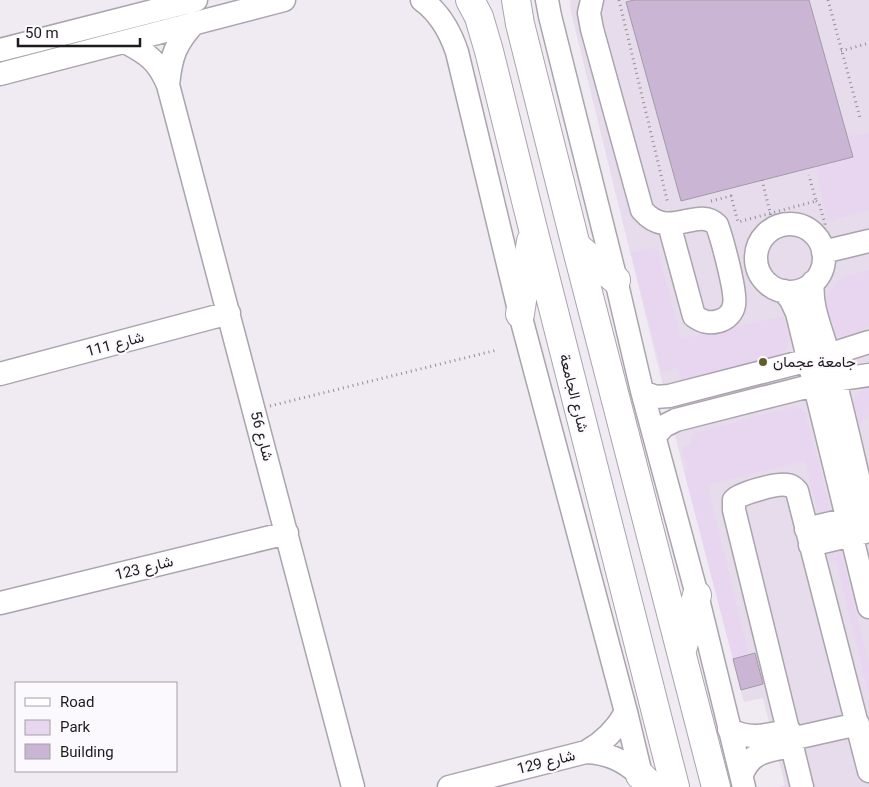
<svg xmlns="http://www.w3.org/2000/svg" width="869" height="787" font-family="Roboto,Vazirmatn,sans-serif">
<style>
.built{fill:#e6dceb}
.green{fill:#e8d6f1}
.building{fill:#cab6d4;stroke:#a19ba4}
.lines{fill:none;stroke-linecap:round;stroke-linejoin:round}
.minor-casing{stroke:#aaa4ad;stroke-width:25}
.major-casing{stroke:#aaa4ad;stroke-width:30}
.path{stroke:#938e95;stroke-width:3;stroke-dasharray:1 4;stroke-linecap:butt}
.minor{stroke:#fff;stroke-width:22}
.major{stroke:#fff;stroke-width:28}
.poi-dot{fill:#625e2a;stroke:#fcf9fe;stroke-width:2}
.labels{text-anchor:middle;dominant-baseline:central;stroke-width:4.5;stroke-linejoin:round;paint-order:stroke}
.street-label{font-size:15px;fill:#1d1b1e;stroke:#fcf9fe}
.poi-label{font-size:15px;fill:#1d1b1e;stroke:#fcf9fe;text-anchor:start}
</style>
<rect width="100%" height="100%" fill="#f0eaf3"/>
<path class="built" d="M570,0H869V787H780L785,785L763,698L744,702L684,471L571,12Z"/>
<path class="green" d="M869,133V210L827,222L816,167L853,157L847,136Z
M657,247L681,339L783,316C786,329 794,346 781,354L681,380L678,368L662,372L631,253Z
M869,270V326C859,332 843,342 833,334L827,312L826,297L841,277Z
M869,386V415L859,424L853,401L859,392Z
M796,406L804,411L806,415L831,511L818,514L805,461L707,485L749,655L733,659L684,471L688,470L682,447L691,445L690,440L695,433Z
M840,548L869,665V696L836,560L830,561L828,552Z"/>
<path class="building" d="M634,0H809L853,157L681,201L626,2Z
M755,653L763,684L741,690L733,659Z"/>
<g class="lines">
<g class="minor-casing">
<path id="minor" d="M422,0C440,13 450,31 457,52L520,314L626,712L644,787
M547,0L550,16L616,280L642,391L697,595L744,787
M592,0L589,13L592,29L642,210C669,242 697,205 717,225C722,239 737,293 734,305C733,312 727,319 719,321C709,324 703,322 694,316L669,224
M125,42C148,54 158,61 168,85L353,787
M0,50L196,0
M0,74L284,0
M168,85C171,56 175,44 195,22
M756 258a34 34 0 1 1 68 0a34 34 0 1 1-68 0Z
M823,252L869,241
M813,282C810,307 822,330 828,354C843,409 855,466 869,522
M784,291L791,300L797,313L869,607
M0,374L229,313
M642,391L655,397L669,396L828,355L869,342
M655,436L664,426L676,420L834,380L869,375
M806,529L861,516
M810,545L865,532
M0,603L287,533
M729,729C749,741 768,735 789,730
M791,739L858,724
M586,752C608,753 623,760 640,775
M742,775C750,751 770,750 792,746
M449,787L586,752C604,742 616,730 626,712
M802,787L734,510V500C741,493 777,483 787,485C792,485 794,488 797,491L869,771"/>
</g>
<g class="major-casing">
<path id="major" d="M470,0L479,17L489,51L533,229L675,787
M516,0L520,24L576,246L716,787
M576,246L616,280
M520,314L531,241
M682,650L697,595
M640,775L652,787"/>
</g>
<path class="path" d="M619,0L668,204
M828,0L860,118
M841,51L869,43
M762,180L774,228
M711,201L731,196L738,222L816,201L809,175
M816,201L819,203L825,224L821,234
M270,406L497,350"/>
<use href="#minor" class="minor"/>
<use href="#major" class="major"/>
</g>
<circle class="poi-dot" cx="763" cy="362" r="5"/>
<g class="labels">
<g class="street-label">
<text transform="translate(115 344) rotate(-15)">شارع 111</text>
<text transform="translate(574 393) rotate(76)">شارع الجامعة</text>
<text transform="translate(262 436) rotate(75)">شارع 56</text>
<text transform="translate(144 568) rotate(-14)">شارع 123</text>
<text transform="translate(546 762) rotate(-14)">شارع 129</text>
</g>
<g class="poi-label">
<text x="773" y="362">جامعة عجمان</text>
</g>
</g>
<rect x="15" y="682" width="162" height="90" fill="#fcf9fe" stroke="#a3a0a4"/>
<rect x="25" y="698" width="25" height="8" fill="#ffffff" stroke="#a3a0a4"/>
<text x="60" y="707" font-size="15" fill="#1d1b1e">Road</text>
<rect x="25" y="720" width="25" height="15" fill="#e8d6f1" stroke="#a3a0a4"/>
<text x="60" y="732" font-size="15" fill="#1d1b1e">Park</text>
<rect x="25" y="744" width="25" height="15" fill="#cab6d4" stroke="#a3a0a4"/>
<text x="60" y="757" font-size="15" fill="#1d1b1e">Building</text>
<path d="M18 38v8h122v-8" fill="none" stroke="#1d1b1e" stroke-width="2.5"/>
<text x="25" y="38" font-size="15" fill="#1d1b1e" stroke="#fcf9fe" stroke-width="4" paint-order="stroke">50 m</text>
</svg>
